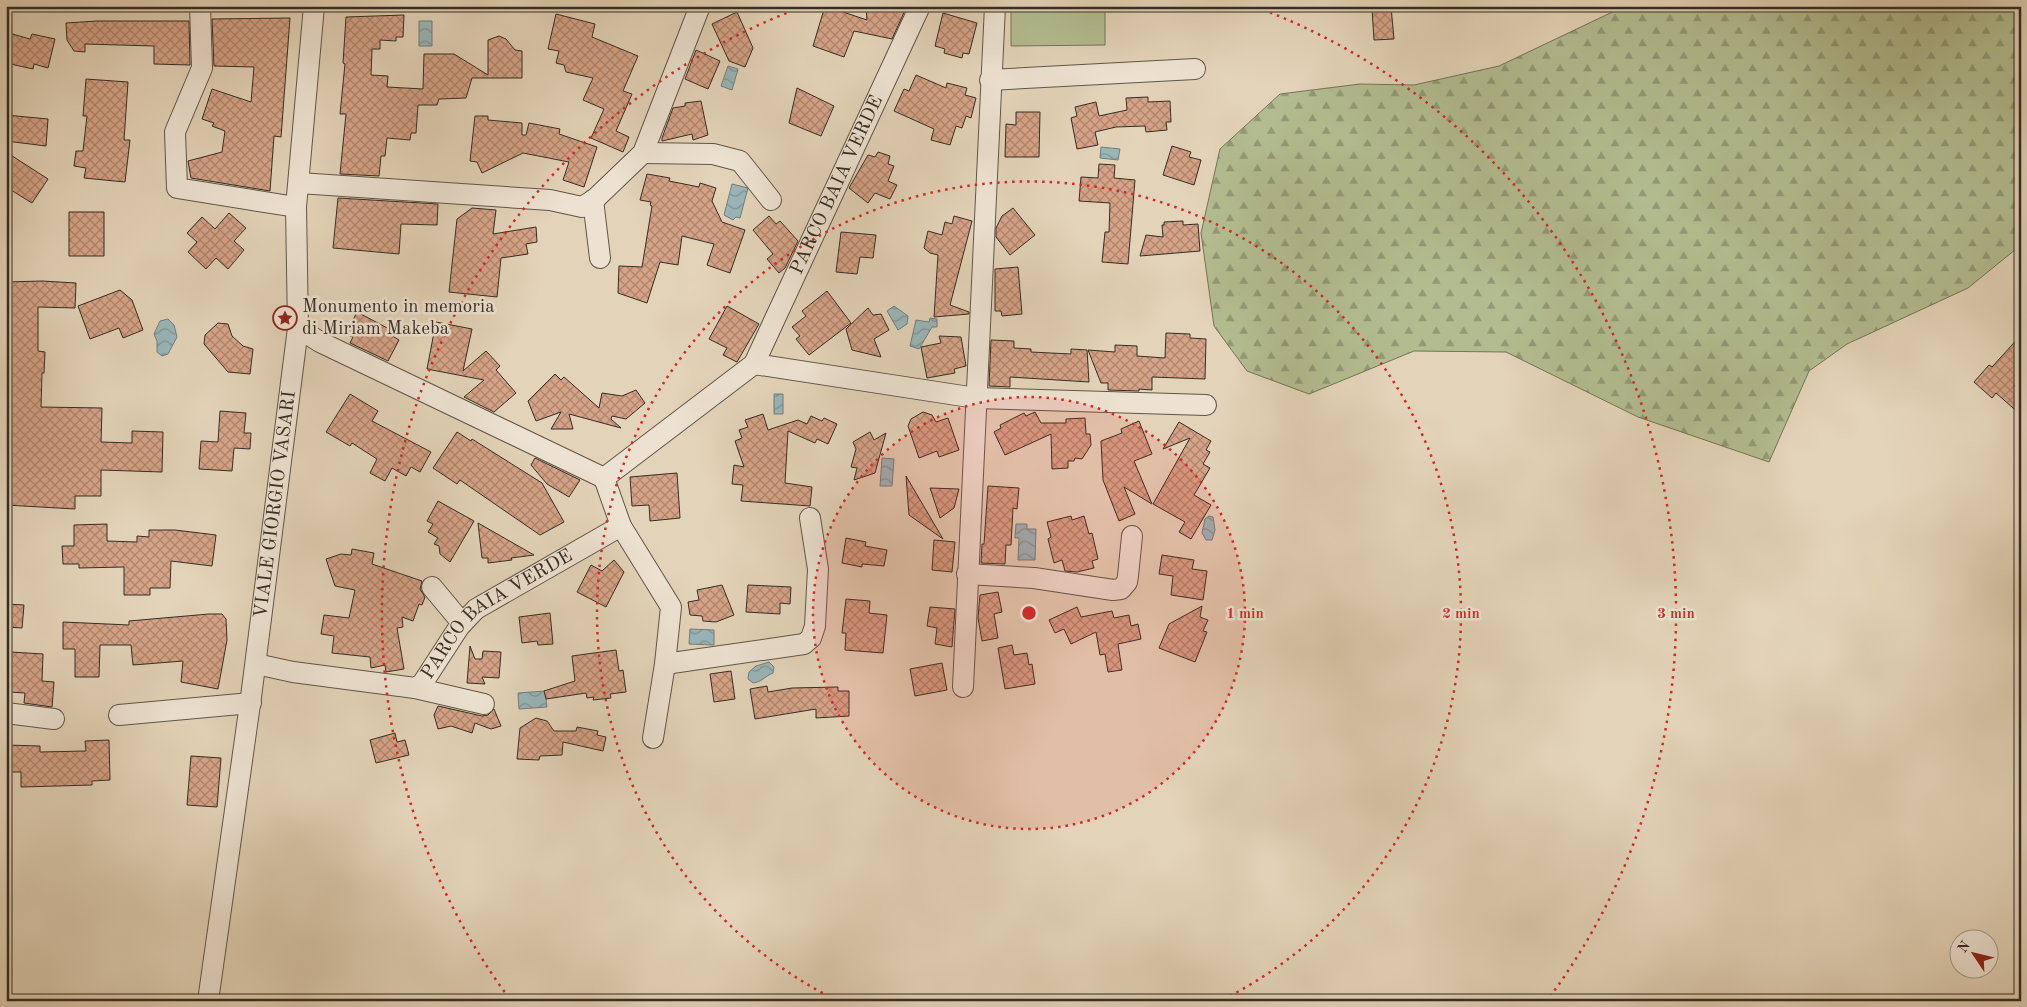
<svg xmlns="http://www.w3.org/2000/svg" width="2027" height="1007" font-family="'Old Standard TT',serif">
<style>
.green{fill:#b2bc90;stroke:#74745a}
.forest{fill:url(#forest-firs);stroke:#74745a}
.water{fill:url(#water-waves);stroke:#717f7d}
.building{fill:url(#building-cross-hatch);stroke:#352d23}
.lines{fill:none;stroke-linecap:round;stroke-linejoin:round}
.street-casing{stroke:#605648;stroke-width:22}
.street{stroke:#ede2d1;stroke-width:20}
.ring{fill:none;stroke:#d62828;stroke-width:2.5;stroke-dasharray:2.5 5}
.labels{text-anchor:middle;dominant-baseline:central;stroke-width:5;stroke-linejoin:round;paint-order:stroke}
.street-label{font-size:19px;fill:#352d23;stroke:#ede2d1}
.poi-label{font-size:19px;fill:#352d23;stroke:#ede2d1;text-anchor:start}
.centre{fill:#d62828;stroke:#ede2d1;stroke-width:2.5}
.ring-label{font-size:15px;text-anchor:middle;font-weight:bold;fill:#d62828;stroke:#ede2d1;stroke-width:5;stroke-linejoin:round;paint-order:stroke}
</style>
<defs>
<pattern id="forest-firs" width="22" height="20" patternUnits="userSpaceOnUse" patternTransform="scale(1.25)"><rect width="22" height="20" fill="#b2bc90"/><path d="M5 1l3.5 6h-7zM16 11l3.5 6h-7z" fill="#929975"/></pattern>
<pattern id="water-waves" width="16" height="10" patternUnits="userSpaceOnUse" patternTransform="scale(1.25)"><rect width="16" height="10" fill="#99b6b9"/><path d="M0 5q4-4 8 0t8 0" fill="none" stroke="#7e9496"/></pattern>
<pattern id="building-cross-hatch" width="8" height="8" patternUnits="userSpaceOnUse" patternTransform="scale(1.25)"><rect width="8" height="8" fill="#d6a387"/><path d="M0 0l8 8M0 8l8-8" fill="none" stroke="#ae856e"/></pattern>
</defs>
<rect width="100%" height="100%" fill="#e3d3b8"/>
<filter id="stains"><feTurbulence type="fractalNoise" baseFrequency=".004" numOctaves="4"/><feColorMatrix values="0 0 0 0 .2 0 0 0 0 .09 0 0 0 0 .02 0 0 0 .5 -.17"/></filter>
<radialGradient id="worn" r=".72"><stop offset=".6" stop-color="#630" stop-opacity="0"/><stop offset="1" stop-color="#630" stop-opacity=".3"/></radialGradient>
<path class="green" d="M1011,6H1105V45L1011,46Z"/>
<path class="forest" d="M1625,6H2021V245L1968,288L1847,344L1809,371L1769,462L1638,417L1506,352L1414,351L1309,394L1247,371L1214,326L1201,233L1220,149L1280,94L1360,84L1414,85L1499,66Z"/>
<path class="water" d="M419,21H432V46H419Z
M728,66L738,69L732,90L721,86Z
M1101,147L1120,149L1118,160L1100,158Z
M732,184L748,188L740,218L736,217L733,220L724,215Z
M894,306L908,316L907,324L898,330L887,311Z
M930,318L937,319V327H932L919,349L910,346L916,320L929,322Z
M168,319L174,325L177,337L168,354L162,356L157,352V341L154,334L160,321Z
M774,394H783V414H774Z
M882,458L894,459L892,486H880Z
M1209,516L1213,517L1215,530L1212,540H1206L1202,533L1205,519Z
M1016,524H1027V529H1036L1035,560H1018L1019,538H1015Z
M690,629L714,630V645L689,644Z
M769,662L774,667L773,673C765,676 762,682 753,683L748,679L749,672L756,666Z
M545,691L547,707L519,709L518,693Z"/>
<path class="building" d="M825,6L867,20L866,6H907L892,39L854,31L844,57L813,46Z
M1391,7L1394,39L1374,40L1372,9Z
M737,12L753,48L745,67L729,61L712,24Z
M943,13L977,23L969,54L963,53L962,58L944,53L945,49L935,46Z
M556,14L595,24L592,37L638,56L623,91L632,94L616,131L629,137L623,152L591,138L604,109L583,100L593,78L566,72L564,65L556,63L559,51L548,49Z
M404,15L403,37H396V41L380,40V49H372L371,75L388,76L387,87L423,89L424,54H454L488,75V40L499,36L506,39L515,50L522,51V78H472L466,98L439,99L437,105H418L416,133H411L410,140L387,138L385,156H381L379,176L340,174L346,114H340L345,64L343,63L346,17Z
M290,18L281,137L274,136L270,191L191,178L188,161L222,152L225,131L212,126L214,123L202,119L212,89L251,102L254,67L214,66L212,19Z
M97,21H189L190,65L154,64V46L85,44V52L74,51L67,40L66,23Z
M9,33L30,39L32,34L55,39L48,68L34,64L33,69L6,63V43Z
M696,50L720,61L708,89L685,79Z
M916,75L946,88L947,83L967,88L965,95L976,98L971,118L966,116L962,128L956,126L950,145L931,140L934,129L894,111L904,89L909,91Z
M86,79L128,82L124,140H130L125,182L84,178L86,168L74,166L76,151H83L87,116H83Z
M797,88L834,106L821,136L789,123Z
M1148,97V102L1170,101L1171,122H1166L1167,130L1146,132L1145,126L1116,127L1095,132L1098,145L1077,149L1071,118L1077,116L1075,107L1096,102L1099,116L1127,110L1126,98Z
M701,101L708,135L693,140L692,134L662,141V138L673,108L685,106V103Z
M1016,112H1040L1039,157H1005L1006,124L1016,125Z
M6,115L48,119L46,146L6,141Z
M475,116H488V120L522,123V135H526L529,123L560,129L559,134L597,147L584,187L563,180L569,162L523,153L482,173L477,162L470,161Z
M1172,146L1191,152L1189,157L1201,160L1194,185L1163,175Z
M6,152L48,179L32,203L6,187Z
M878,152L890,156L888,164L894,166L888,181L897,185L890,199L875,193L868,203L849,188L868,155L875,157Z
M1099,164L1115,165L1114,178L1135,180L1128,264L1102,262L1105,232H1109L1110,203L1079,201L1081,177L1098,178Z
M647,174L670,178L669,181L699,187L700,183L716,188L712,201L722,222L745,230L730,273L707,265L714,244L682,236L678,265L660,262L647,303L618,293L619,266L642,267L652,206L650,205L651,202L640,200Z
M338,198L438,204L437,225L401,224L399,254L333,248Z
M472,208L496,210L493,234L536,227L537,242L526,244L528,254L501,258L497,297L449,292L457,219Z
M1013,208L1035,235L1010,255L996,237V228L1002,216Z
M69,212H104V256H69Z
M229,213L246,228L234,241L244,250L228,269L216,258L206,269L188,252L197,242L187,233L202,217L215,229Z
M769,216L776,224L780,221L798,241L785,268L779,273L767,259L773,254L753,230Z
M954,216L972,221L950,305L969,312V314L934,317L938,255L930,253L924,248L928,231L942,235L945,222L952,224Z
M1183,221V225L1198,224L1200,251L1140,256L1146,235L1163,237L1162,225H1164V222Z
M841,232L876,235L873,258L860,257L857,274L836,272Z
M1018,267L1022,314L1002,316L1001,311H995V269Z
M42,281L76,283L75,308L38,307V351L45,352L44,373H42L41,407L102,408L101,442L132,443V431L163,432L162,472L101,470V496H75V509L6,505V282Z
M120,290L132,300L143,330L123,338L119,328L90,339L78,306Z
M827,291L851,323L809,355L796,339L800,336L792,327L806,316L802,311Z
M727,306L759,324L737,362L723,355L727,348L709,339Z
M868,308L873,315L881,314L889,330L874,339L881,357L852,350L846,329Z
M357,312L393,331L391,335L399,340L388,361L350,343L353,337L346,334Z
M436,322L472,329L463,371L486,351L500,366L496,370L516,393L494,412L464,397L484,380L427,369Z
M218,323L228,324L232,336L243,346L253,349L250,374L228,372L204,344L205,335Z
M1166,333L1190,334V338L1206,339L1205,379L1152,377V390L1139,389V391L1108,390V383H1101L1088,350L1115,352V345L1137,346V356L1165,358Z
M2021,335V379L2014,386L2021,391V415L1996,393L1992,398L1974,382L1989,365L1992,367Z
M939,336L961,337L966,366L954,369L955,373L927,378L921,347L941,343Z
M991,340L1014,341V348L1031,349V352L1071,354V349L1087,350L1089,382L1010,377V387L989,386Z
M555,374L561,380L564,377L599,408L602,393L622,396L636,390L645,403L626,419L612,416L611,419L621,428L569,414L573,429H551L561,412L536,421L528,401Z
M350,394L378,411L372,421L431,452L420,472L411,467L406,476L392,468L385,481L370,473L377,459L352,443L350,446L326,432Z
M220,411L246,413L244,433H251L250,449L234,448L232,471L199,469L201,441L218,442Z
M923,412L932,415L936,422L948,418L959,450L939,457L937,451L919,458L908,426L911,419Z
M1035,412L1041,423H1066V419L1085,418L1086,434H1090L1091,445L1082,459L1075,458L1074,461H1068V468L1052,469L1051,434L1005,455L994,432L1001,428L1000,425L1024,413L1026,416Z
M763,414L768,430L798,420L807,424L811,416L822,421L824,418L837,424L828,444L817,439L815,443L788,431L785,483L812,487L810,506L741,501L743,485L732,484L734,465L744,467L735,441L742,438L739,430L748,427L745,420Z
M1139,421L1152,454L1134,461L1152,504L1124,487L1135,514L1119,521L1103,480L1101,441L1122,433L1121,429Z
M1179,422L1211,441L1206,450L1210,452L1203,464L1210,468L1194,495L1211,505L1191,539L1179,532L1185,522L1153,504L1190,438L1163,449Z
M457,432L471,441L472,439L542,483L564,522L540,535L460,480L457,484L433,468Z
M870,432L874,440L886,433L875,473L854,480L857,468L851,467L856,449L853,442Z
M535,458L580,480L569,497L547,484L531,465Z
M677,473L680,518L650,521L649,505L632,506L630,477Z
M906,476L943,539L909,515Z
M988,486L1019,488L1017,509L1013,508L1011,545H1006L1005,564L981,563L982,544H984Z
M930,488L959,489L954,508L940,518Z
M438,501L474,521L450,562L440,554L439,546L434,544L438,538L428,532L433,524L427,521Z
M1071,516L1072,520L1084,516L1089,534L1092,533L1098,559L1092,561L1094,568L1077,572L1065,571L1062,560L1054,563L1048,539L1051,537L1047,522Z
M478,523L534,555L511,558L512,560L488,563V558H482Z
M107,524V541L137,542V536L149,537V530H175L216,535L212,566L171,561L170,588H150V595H124V567L79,568V564H63L62,546H74V525Z
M846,538L866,542L865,546L887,550L884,566L862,564V567L842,563Z
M934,540L955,542L952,572L932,570Z
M352,549L374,553L372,564L422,581L420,589L425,597L422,605L419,604L413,621L402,617L403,627L397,628L404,669L386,672L385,665L371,668L370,657L332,653L334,636L321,634L324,615L349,618L355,590L335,586L326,559L341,554L351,555Z
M1162,555L1194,560L1192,569L1207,571L1203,600L1171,595L1173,576L1159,574Z
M614,560L624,572L606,607L577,592L591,565L602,571Z
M722,585L734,615L716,622L703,621L702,616L690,615L688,602L699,600L697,590Z
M748,585L791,587L790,604L780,603V614L746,612Z
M998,592L1002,612L994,614L998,638L982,641L978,618L980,595Z
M846,599L870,601L869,613L887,615L883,653L845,650L846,633H842Z
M6,604L24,605L22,628L6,627Z
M1202,606L1200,617L1208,620L1203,631L1207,632L1195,662L1159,648L1169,624Z
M930,607L955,609L952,647L935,644L937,628L927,626Z
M1077,607L1081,617L1112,611L1114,618L1129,615L1131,626L1138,624L1141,639L1118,644L1122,670L1108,672L1105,654L1100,655L1096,632L1071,644L1064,629L1055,633L1049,620Z
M550,613L553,644L538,645L537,641L522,643L519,617Z
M209,614H222L226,619L227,640L218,689L181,682L183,661L133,665L131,645H100L99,677H75V649H63V622L129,625V621Z
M1012,645L1014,655L1027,653L1029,665L1032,664L1035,684L1005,689L998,648Z
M470,646L475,659H482L483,651L501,652L499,678L482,677L485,684L467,683Z
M616,650L619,671L623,670L626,692L610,694L611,698L593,700L594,697L587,698L586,693L546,699L544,691L575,681L572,656Z
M11,652L43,654L42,681L54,682L52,707L24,703L25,693L9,692Z
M942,663L947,690L915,696L910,669Z
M731,671L735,699L714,702L710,674Z
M767,686L768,692L792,688L838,687V691H849V716L816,718V709L755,719L750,689Z
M438,706L482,716L488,715L494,709L501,726L491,729L475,723L472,733L451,726L438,729L434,715Z
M536,718L547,721L554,731H576L577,727L598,731L597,735L606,737L603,751L563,742L562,755L540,756L539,760L517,759L520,728Z
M395,733L397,742L405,740L409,755L376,763L370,740Z
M109,740L110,780L92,781V785L21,787V772H6V745L40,746V752L86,751L85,741Z
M191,756L221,758L217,807L187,805Z"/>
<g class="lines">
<g class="street-casing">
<g id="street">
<path d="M200,6L202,68L175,132L177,188L296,207"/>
<path d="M990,80L1195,69"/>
<path d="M643,153L713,154L740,161L771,200"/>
<path d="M299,183L550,200L582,207L595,199L643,153L700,6"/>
<path d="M593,200L600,258"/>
<path d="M298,328L320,342L604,478"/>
<path d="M754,364L976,398L1206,405"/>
<path d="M967,574L1034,578L1113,590L1121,589L1127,582L1128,576L1132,536"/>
<path d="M432,587L462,623"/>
<path id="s1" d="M256,664L293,672L415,688L422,684L459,627L476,609L621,526"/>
<path d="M665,664L804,644L811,638L815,626L818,569L810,518"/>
<path d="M963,687L995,6"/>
<path d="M415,688L484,704"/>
<path d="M6,713L54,719"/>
<path d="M119,715L251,703"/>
<path id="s2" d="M653,738L665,664L671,607L621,526L604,478L754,364L920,6"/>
<path id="s3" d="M208,1001L251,697L298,328L296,207L314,6"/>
</g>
</g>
<use href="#street" class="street"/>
</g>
<circle cx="1029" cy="613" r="216" fill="#d62828" fill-opacity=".12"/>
<g class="ring">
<circle cx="1029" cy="613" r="216"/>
<path d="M836 1000A432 432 0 1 1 1222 1000"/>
<path d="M509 998A647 647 0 0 1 802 7M1256 7A647 647 0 0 1 1549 998"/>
</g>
<defs>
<g id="sight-ring" transform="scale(1.25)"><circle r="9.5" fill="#ede2d1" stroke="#8f2418" stroke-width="1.5"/><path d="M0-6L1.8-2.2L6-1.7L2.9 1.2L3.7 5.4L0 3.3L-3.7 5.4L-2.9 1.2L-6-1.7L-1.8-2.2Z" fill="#8f2418"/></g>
</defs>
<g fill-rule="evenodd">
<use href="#sight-ring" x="285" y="318"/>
</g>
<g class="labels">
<g class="street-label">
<text stroke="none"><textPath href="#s2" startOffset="664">PARCO BAIA VERDE</textPath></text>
<text stroke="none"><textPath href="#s3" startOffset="501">VIALE GIORGIO VASARI</textPath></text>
<text stroke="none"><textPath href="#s1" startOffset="274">PARCO BAIA VERDE</textPath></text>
</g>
<g class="poi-label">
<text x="302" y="307">Monumento in memoria<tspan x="302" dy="22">di Miriam Makeba</tspan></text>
</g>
</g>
<circle cx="1029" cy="613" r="8" class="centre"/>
<g class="ring-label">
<text x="1245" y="618">1 min</text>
<text x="1461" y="618">2 min</text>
<text x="1676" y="618">3 min</text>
</g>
<rect width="2027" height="1007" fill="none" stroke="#e3d3b8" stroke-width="25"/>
<rect x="8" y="8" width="2012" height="992" fill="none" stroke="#352d23" stroke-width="2.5"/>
<rect x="12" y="12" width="2002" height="982" fill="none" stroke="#352d23"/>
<g transform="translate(1974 954) rotate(305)"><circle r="24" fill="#ede2d1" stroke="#a39a8b"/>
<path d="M0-4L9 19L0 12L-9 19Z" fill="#8f2418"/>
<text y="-8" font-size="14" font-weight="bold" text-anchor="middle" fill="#352d23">N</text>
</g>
<rect width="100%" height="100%" filter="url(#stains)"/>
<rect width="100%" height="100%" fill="url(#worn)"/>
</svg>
